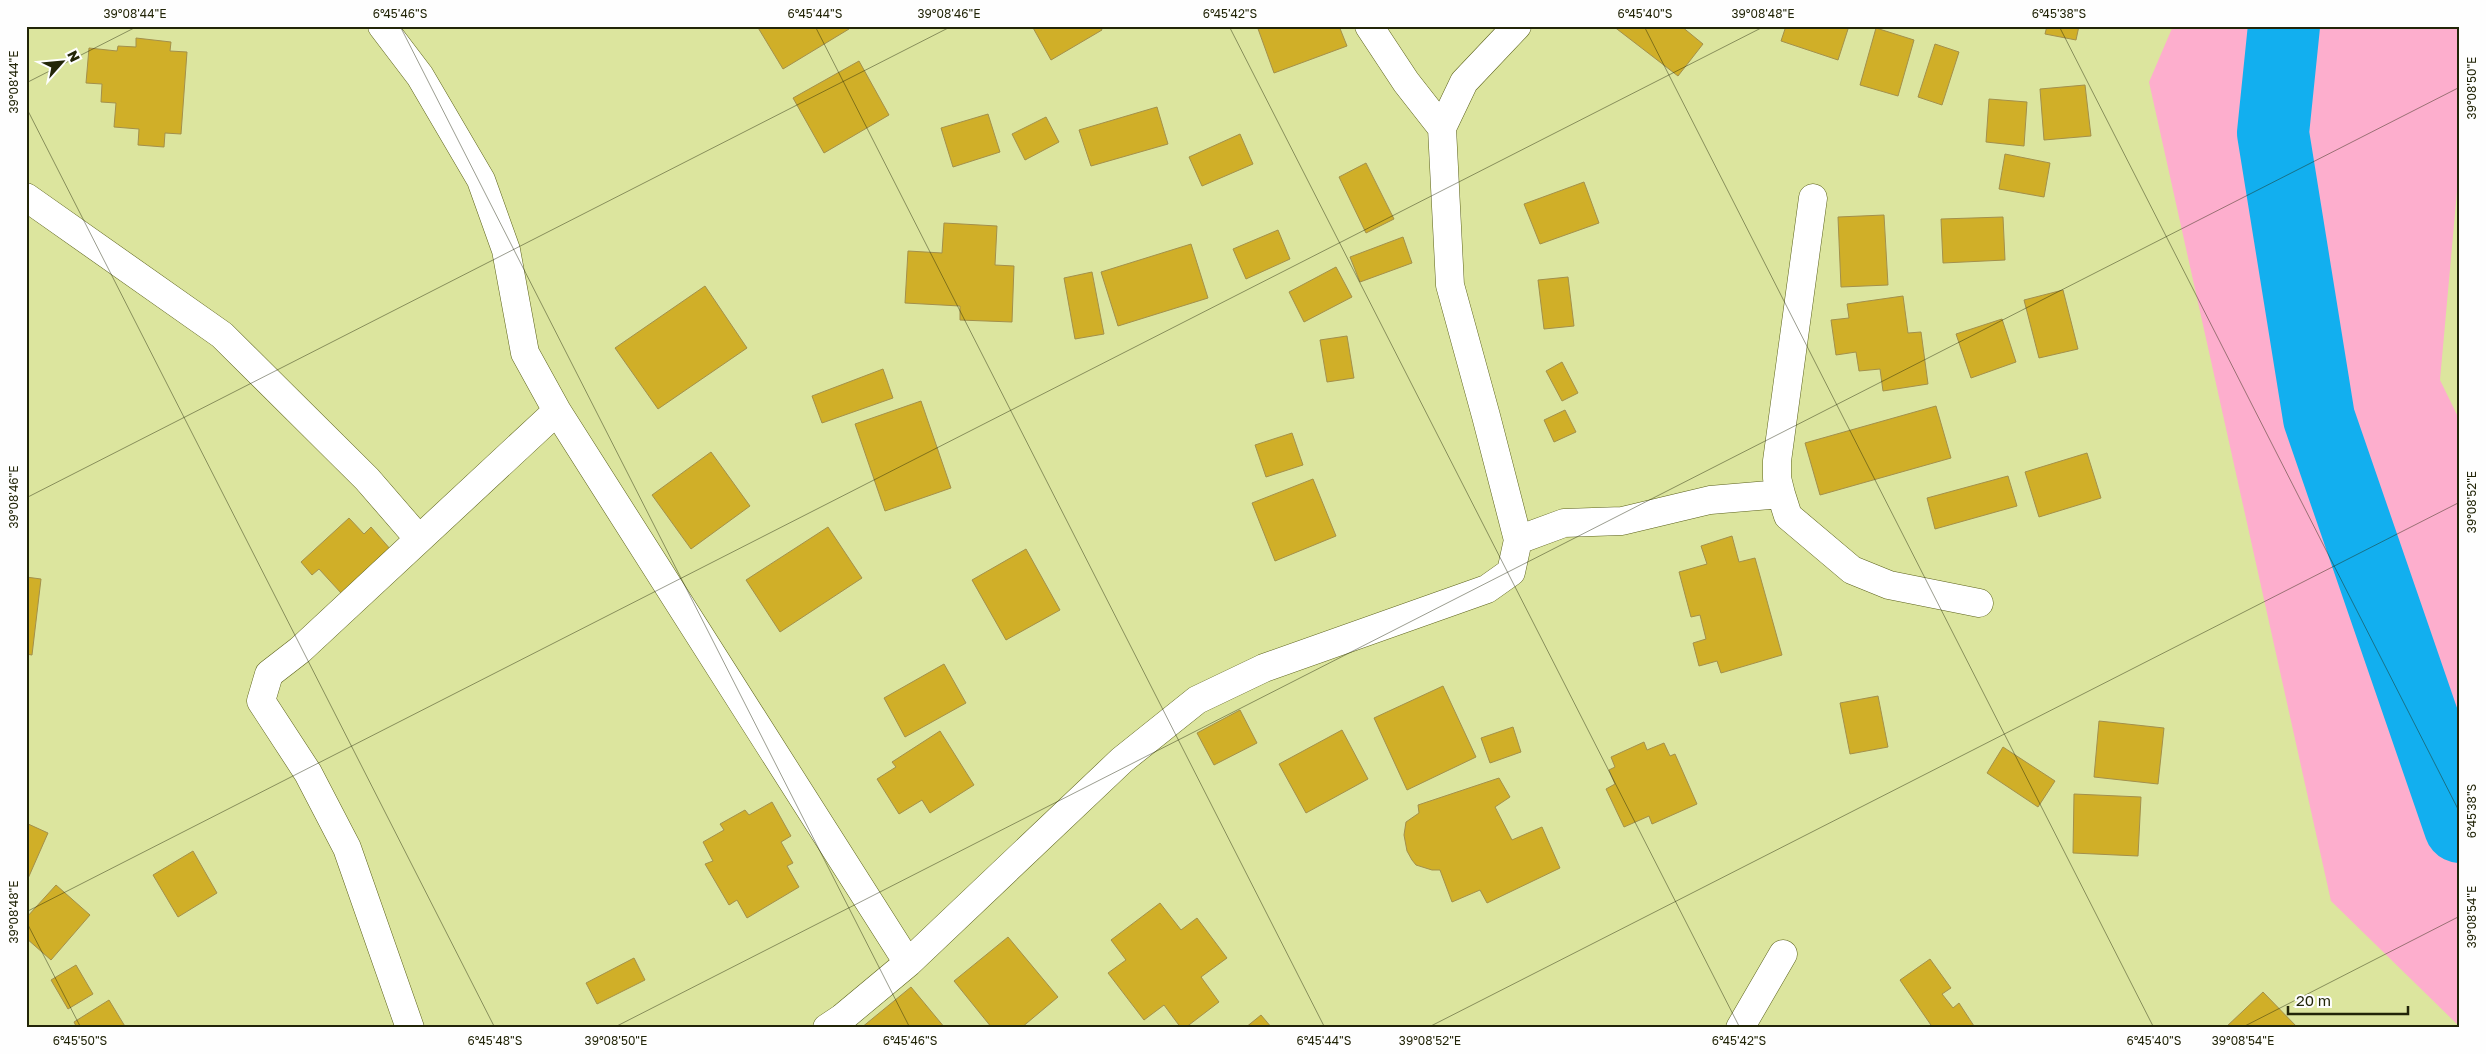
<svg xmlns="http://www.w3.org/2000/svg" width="2486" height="1054" font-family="'Golos Text',sans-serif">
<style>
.green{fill:#fdaecd}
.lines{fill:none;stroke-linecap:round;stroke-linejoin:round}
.river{stroke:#12afef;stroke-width:72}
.building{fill:#d0af28;stroke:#a3904b}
.minor-casing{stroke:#5b611a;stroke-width:29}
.minor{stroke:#fff;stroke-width:28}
.ticks{fill:none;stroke:#222508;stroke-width:1;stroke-opacity:0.45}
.neatline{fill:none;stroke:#222508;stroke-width:2}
.ticks-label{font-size:12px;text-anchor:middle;fill:#222508}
</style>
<rect width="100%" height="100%" fill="#dce59e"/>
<path class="green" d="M2173,26H2460V158L2440,380L2460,421V1027L2331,901L2149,82Z"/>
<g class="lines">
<path class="river" d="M2284,26L2273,133L2319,418L2460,827"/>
</g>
<path class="building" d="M757,26H847L849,29L783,69Z
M1032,26H1100L1102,30L1051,60Z
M1257,26H1339L1347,46L1274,73Z
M1613,26H1681L1703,44L1678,76Z
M1786,26H1849L1838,60L1781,41Z
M2047,26H2079L2076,40L2045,34Z
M1876,28L1914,40L1898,96L1860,85Z
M136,38L171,42L170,51L187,52L181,134L165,133L164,147L138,145L139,129L114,127L116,103L101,102L102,84L86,83L89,48L117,51L118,46L136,47Z
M1935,44L1959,52L1942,105L1918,97Z
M859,61L889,115L824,153L793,98Z
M2085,85L2091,136L2044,140L2040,89Z
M1989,99L2027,102L2024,146L1986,142Z
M1157,107L1168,144L1091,166L1079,130Z
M988,114L1000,152L953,167L941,128Z
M1046,117L1059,142L1025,160L1012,134Z
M1240,134L1253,164L1202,186L1189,157Z
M2005,154L2050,163L2044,197L1999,189Z
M1366,163L1394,219L1366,233L1339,177Z
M1584,182L1599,223L1540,244L1524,204Z
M1884,215L1888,285L1841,287L1838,217Z
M2003,217L2005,260L1943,263L1941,219Z
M944,223L997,226L995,265L1014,266L1012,322L960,320V306L905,303L908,251L942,253Z
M1278,230L1290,259L1246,279L1233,249Z
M1403,237L1412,263L1360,282L1350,257Z
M1191,244L1208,298L1118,326L1101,272Z
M1336,267L1352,297L1304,322L1289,292Z
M1092,272L1104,334L1075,339L1064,278Z
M1568,277L1574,326L1544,329L1538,280Z
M705,286L747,348L658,409L615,348Z
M2063,290L2078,349L2039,358L2024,300Z
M1903,296L1908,333L1921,332L1928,384L1883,391L1880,369L1859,371L1856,352L1836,355L1831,320L1849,318L1847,304Z
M2002,319L2016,362L1971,378L1956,334Z
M1347,336L1354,378L1327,382L1320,340Z
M1562,362L1578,393L1562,401L1546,371Z
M883,369L893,398L822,423L812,396Z
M921,401L951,488L885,511L855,424Z
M1936,406L1951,458L1820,495L1805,443Z
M1565,410L1576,432L1554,442L1544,420Z
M1292,433L1303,465L1266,477L1255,445Z
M711,452L750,506L691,549L652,495Z
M2087,453L2101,498L2039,517L2025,472Z
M2008,476L2017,506L1935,529L1927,498Z
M1313,479L1336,536L1275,561L1252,503Z
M349,518L364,534L371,527L391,550L341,593L319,569L312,575L301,562Z
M828,527L862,578L780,632L746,580Z
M1732,536L1739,562L1755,558L1782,655L1721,673L1717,661L1699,666L1693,643L1706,639L1700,615L1691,617L1679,572L1707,564L1701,546Z
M1026,549L1060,610L1006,640L972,580Z
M26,577L41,579L32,655L26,654Z
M944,664L966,703L905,737L884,698Z
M1443,686L1476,757L1407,790L1374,718Z
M1878,696L1888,747L1850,754L1840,703Z
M1240,710L1257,743L1214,765L1197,733Z
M2099,721L2164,728L2158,784L2094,777Z
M1513,727L1521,752L1490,763L1481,738Z
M1342,730L1368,779L1306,813L1279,764Z
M940,731L974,785L930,813L922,800L899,814L877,779L896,767L892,762Z
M1644,742L1647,750L1664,743L1670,756L1675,754L1697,804L1652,824L1649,816L1624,827L1606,789L1615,784L1609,770L1615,767L1611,757Z
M2003,747L2055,781L2038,807L1987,773Z
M1499,778L1510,797L1495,807L1512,840L1542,827L1560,868L1487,903L1480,890L1452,902L1440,870H1432L1416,865L1412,860L1407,851L1404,835L1406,822L1419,813L1418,805Z
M2074,794L2141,797L2138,856L2073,853Z
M772,802L791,836L781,842L793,863L787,866L799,887L747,918L737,900L729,905L705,864L713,861L703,842L724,830L720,824L745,810L749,815Z
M26,823L48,833L26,883Z
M193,851L217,893L178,917L153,875Z
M56,885L90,915L51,960L26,938V918Z
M1160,903L1181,930L1197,918L1227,958L1201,977L1219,1002L1185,1028H1181L1164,1005L1144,1020L1108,973L1126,960L1111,940Z
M1008,937L1058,997L1021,1028H992L954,981Z
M634,958L645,980L597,1004L586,983Z
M1930,959L1951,988L1942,994L1953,1008L1959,1003L1974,1026L1972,1028H1933L1900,980Z
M76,965L93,994L68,1009L51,980Z
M911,987L945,1028H861Z
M2263,992L2298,1028H2225Z
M109,1000L126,1028H77L74,1022Z
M1261,1015L1272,1028H1245Z"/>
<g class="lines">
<g class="minor-casing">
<path id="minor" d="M382,26L420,76L481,180L506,250L525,353L557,411L908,963
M1369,26L1406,82L1442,128
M1517,26L1464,82L1442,128L1450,285L1486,416L1518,540L1564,523L1622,521L1710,500L1781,494L1788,516L1852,570L1889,585L1979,603
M26,197L222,335L367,479L419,539
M1781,494L1777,478V461L1813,198
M410,1028L347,848L308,773L261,701L269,674L300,650L557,411
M827,1028L842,1018L908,963L1122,760L1197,700L1264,668L1487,589L1511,572L1518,540
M1740,1028L1783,954"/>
</g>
<use href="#minor" class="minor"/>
</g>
<path class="ticks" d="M400,26L910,1028M815,26L1325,1028M1229,26L1740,1028M1644,26L2154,1028M2059,26L2460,813M26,83L138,26M26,107L495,1028M26,498L952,26M26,912L1765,26M26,921L81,1028M613,1028L2460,87M1427,1028L2460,502M2241,1028L2460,916"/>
<rect width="2486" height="1054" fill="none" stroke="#fefefe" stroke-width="55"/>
<g transform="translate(62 62) rotate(63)" stroke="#fefefe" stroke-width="4" paint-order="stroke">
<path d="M0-4L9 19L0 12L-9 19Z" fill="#222508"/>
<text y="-8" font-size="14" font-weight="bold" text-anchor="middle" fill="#222508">N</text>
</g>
<path d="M2288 1006v8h120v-8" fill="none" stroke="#222508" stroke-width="2.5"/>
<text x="2296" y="1006" font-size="15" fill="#222508" stroke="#fefefe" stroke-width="4" paint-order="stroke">20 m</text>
<rect x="28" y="28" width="2430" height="998" class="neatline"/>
<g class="ticks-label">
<text x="135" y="18">39°08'44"E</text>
<text x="400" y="18">6°45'46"S</text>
<text x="815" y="18">6°45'44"S</text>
<text x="949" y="18">39°08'46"E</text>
<text x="1230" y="18">6°45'42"S</text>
<text x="1645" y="18">6°45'40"S</text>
<text x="1763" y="18">39°08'48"E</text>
<text x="2059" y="18">6°45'38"S</text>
<text transform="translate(14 82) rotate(-90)" y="4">39°08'44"E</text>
<text transform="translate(2472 88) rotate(-90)" y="4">39°08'50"E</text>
<text transform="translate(14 497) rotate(-90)" y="4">39°08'46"E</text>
<text transform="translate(2472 502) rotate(-90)" y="4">39°08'52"E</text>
<text transform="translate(2472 811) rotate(-90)" y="4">6°45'38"S</text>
<text transform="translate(14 912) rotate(-90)" y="4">39°08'48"E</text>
<text transform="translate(2472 917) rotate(-90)" y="4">39°08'54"E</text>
<text x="80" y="1045">6°45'50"S</text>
<text x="495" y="1045">6°45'48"S</text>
<text x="616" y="1045">39°08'50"E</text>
<text x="910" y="1045">6°45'46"S</text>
<text x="1324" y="1045">6°45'44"S</text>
<text x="1430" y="1045">39°08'52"E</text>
<text x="1739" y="1045">6°45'42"S</text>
<text x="2154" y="1045">6°45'40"S</text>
<text x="2243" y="1045">39°08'54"E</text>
</g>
</svg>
